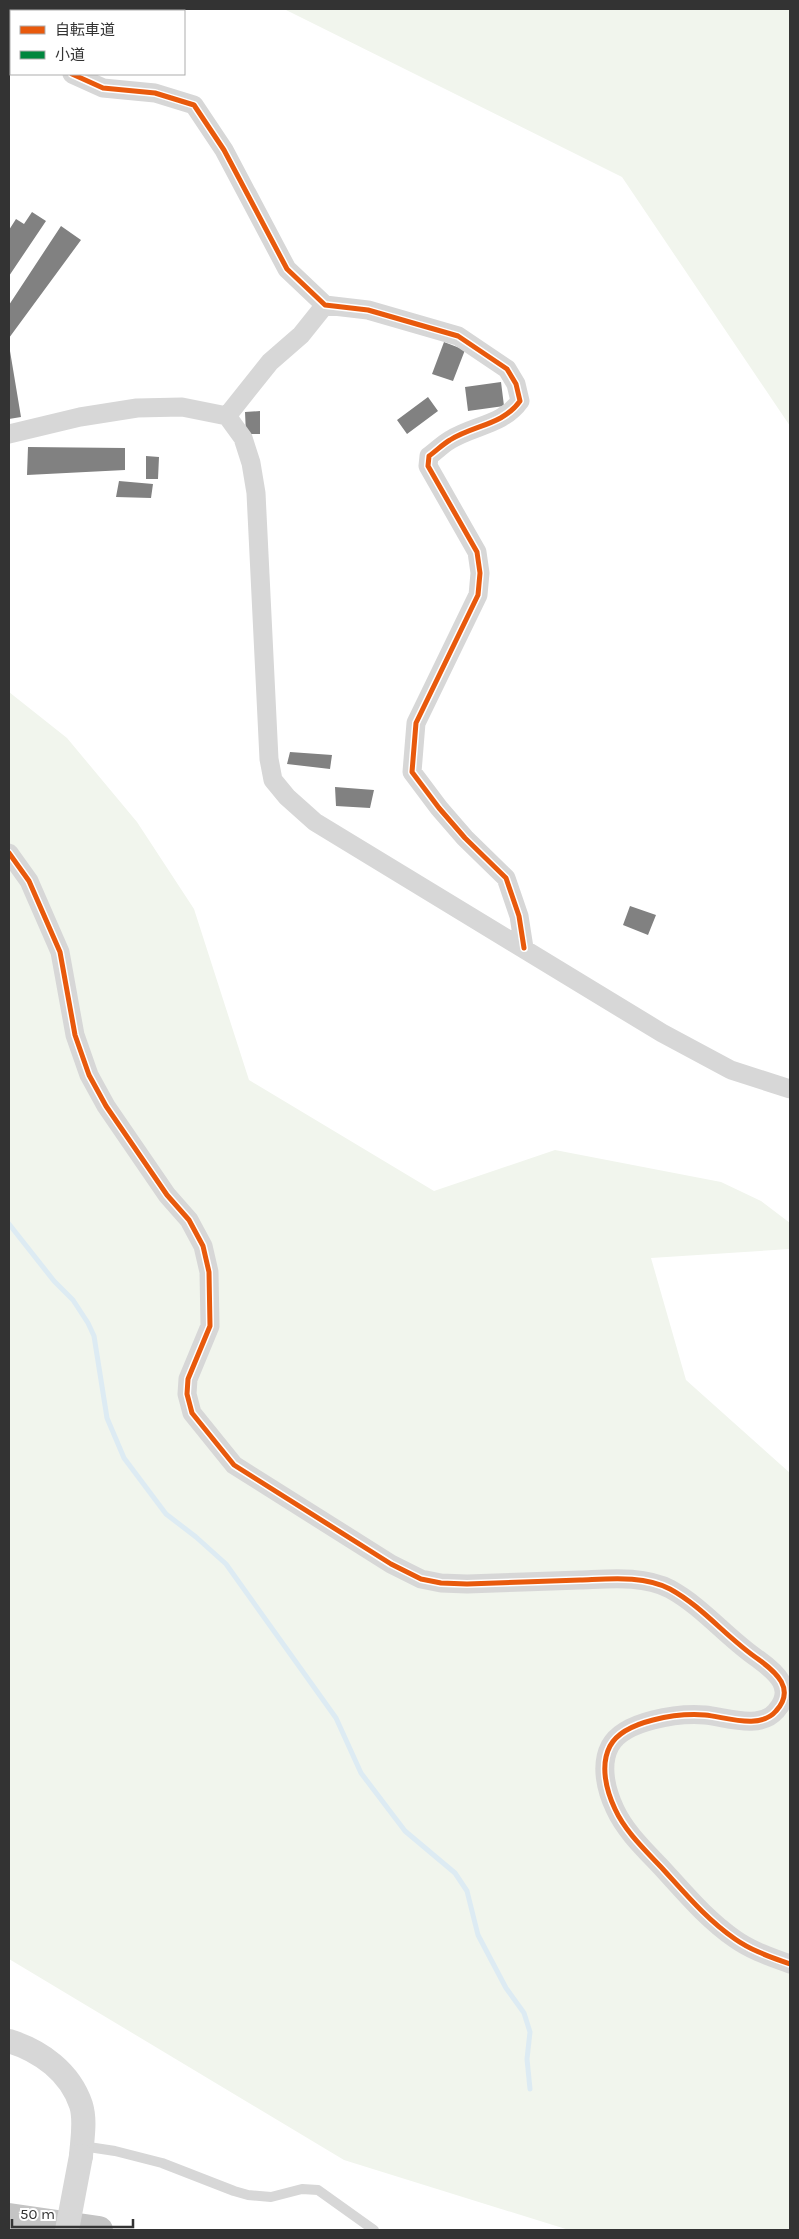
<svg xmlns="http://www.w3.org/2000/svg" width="799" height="2239" font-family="Karla,'Noto Sans JP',sans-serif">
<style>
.green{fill:#f1f5ed}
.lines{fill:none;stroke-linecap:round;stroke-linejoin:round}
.stream{stroke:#ddebf3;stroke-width:5}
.building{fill:#818181}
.service{stroke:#d7d7d7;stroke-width:10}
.minor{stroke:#d7d7d7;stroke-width:19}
.tertiary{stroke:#d7d7d7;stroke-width:24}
.motorway{stroke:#c4c4c4;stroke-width:28}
.tertiary-bridge{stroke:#d7d7d7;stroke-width:24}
.quiet{stroke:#00873e;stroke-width:4;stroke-dasharray:8 4;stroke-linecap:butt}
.cycleway-casing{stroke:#fff;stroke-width:8}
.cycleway{stroke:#e8590c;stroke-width:5}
</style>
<rect width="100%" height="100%" fill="#fff"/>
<path class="green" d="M284,9H790V426L622,177Z
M9,692L67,738L137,822L194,909L249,1080L434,1191L555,1150L721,1182L761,1201L790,1223V1249L651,1258L686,1380L790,1473V2230H569L344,2160L9,1959Z"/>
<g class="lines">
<path class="stream" d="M9,1224L54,1281L73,1300L88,1323L94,1336L107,1418L124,1458L166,1514L196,1537L226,1564L336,1718L361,1773L405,1831L455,1873L467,1891L478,1935L506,1988L524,2013L530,2032L527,2059L530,2089"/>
</g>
<path class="building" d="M32,212L46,221L9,276V230L16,219L24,224Z
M61,226L81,240L9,338V305Z
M444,342L465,350L453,381L432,374Z
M9,345L21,417L9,419Z
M501,382L504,406L468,411L465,387Z
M428,397L438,411L407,434L397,420Z
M260,411V434H246L245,412Z
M28,447L125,448V470L27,475Z
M146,456L159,457L158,479H146Z
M119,481L153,484L151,498L116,497Z
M290,752L332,755L330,769L287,764Z
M335,787L374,790L370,808L336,806Z
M630,906L656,915L648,935L623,925Z"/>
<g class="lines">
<path class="service" d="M82,2146L115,2151L162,2163L234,2191L248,2195L271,2197L302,2189L318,2190L374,2230"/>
<path class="minor" d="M19,9L20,11
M72,74L103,88L155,93L194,105L224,150L287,269L325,305L368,310L458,336L507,369L516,384L520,401C503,425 474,425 450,440C443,444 436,451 429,456L428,466L477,552L480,573L478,595L416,723L412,772L439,808L465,838L506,878L519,916L524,948
M227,416L243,438L251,463L256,493L269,759L273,780L287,797L315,822L662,1033L731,1070L790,1089
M9,434L80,417L137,408L182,407L227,416L270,362L301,335L325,305
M9,853L29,881L60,952L75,1035L89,1075L106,1106L167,1195L189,1220L203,1246L209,1272L210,1326L188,1379L187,1394L192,1413L234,1465L391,1564L421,1579L441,1583L467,1584C505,1583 542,1581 580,1580C609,1579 643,1575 670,1589C703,1607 727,1638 758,1659C776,1672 796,1689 776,1711C760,1730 726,1717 705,1715C679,1713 624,1720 610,1746C600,1765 606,1790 615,1809C625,1831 644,1849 661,1867C684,1892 706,1919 735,1939C752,1951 771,1957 790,1964"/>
<path class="tertiary" d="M9,2041C41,2051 70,2072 81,2105C86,2121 82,2140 81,2156"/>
<path class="motorway" d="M9,2217L99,2230"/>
<path class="tertiary-bridge" d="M67,2230L81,2156"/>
<path class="quiet" d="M9,61L11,62"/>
<g class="cycleway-casing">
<path id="cycleway" d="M72,74L103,88L155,93L194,105L224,150L287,269L325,305L368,310L458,336L507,369L516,384L520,401C503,425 474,425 450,440C443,444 436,451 429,456L428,466L477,552L480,573L478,595L416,723L412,772L439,808L465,838L506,878L519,916L524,948
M9,853L29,881L60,952L75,1035L89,1075L106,1106L167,1195L189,1220L203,1246L209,1272L210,1326L188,1379L187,1394L192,1413L234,1465L391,1564L421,1579L441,1583L467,1584C505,1583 542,1581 580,1580C609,1579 643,1575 670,1589C703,1607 727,1638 758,1659C776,1672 796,1689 776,1711C760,1730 726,1717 705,1715C679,1713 624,1720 610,1746C600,1765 606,1790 615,1809C625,1831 644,1849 661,1867C684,1892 706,1919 735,1939C752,1951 771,1957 790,1964"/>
</g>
<use href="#cycleway" class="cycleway"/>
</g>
<rect width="799" height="2239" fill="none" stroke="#333333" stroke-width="20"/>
<rect x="10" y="10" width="175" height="65" fill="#ffffff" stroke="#adadad"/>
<rect x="20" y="26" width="25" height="8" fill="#e8590c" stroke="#adadad"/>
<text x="55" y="35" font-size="15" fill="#333333">自転車道</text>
<rect x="20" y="51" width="25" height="8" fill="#00873e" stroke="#adadad"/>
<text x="55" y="60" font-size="15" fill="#333333">小道</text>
<path d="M12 2219v8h121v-8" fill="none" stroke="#333333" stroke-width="2.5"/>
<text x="20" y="2219" font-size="15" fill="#333333" stroke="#ffffff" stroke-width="4" paint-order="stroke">50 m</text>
</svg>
